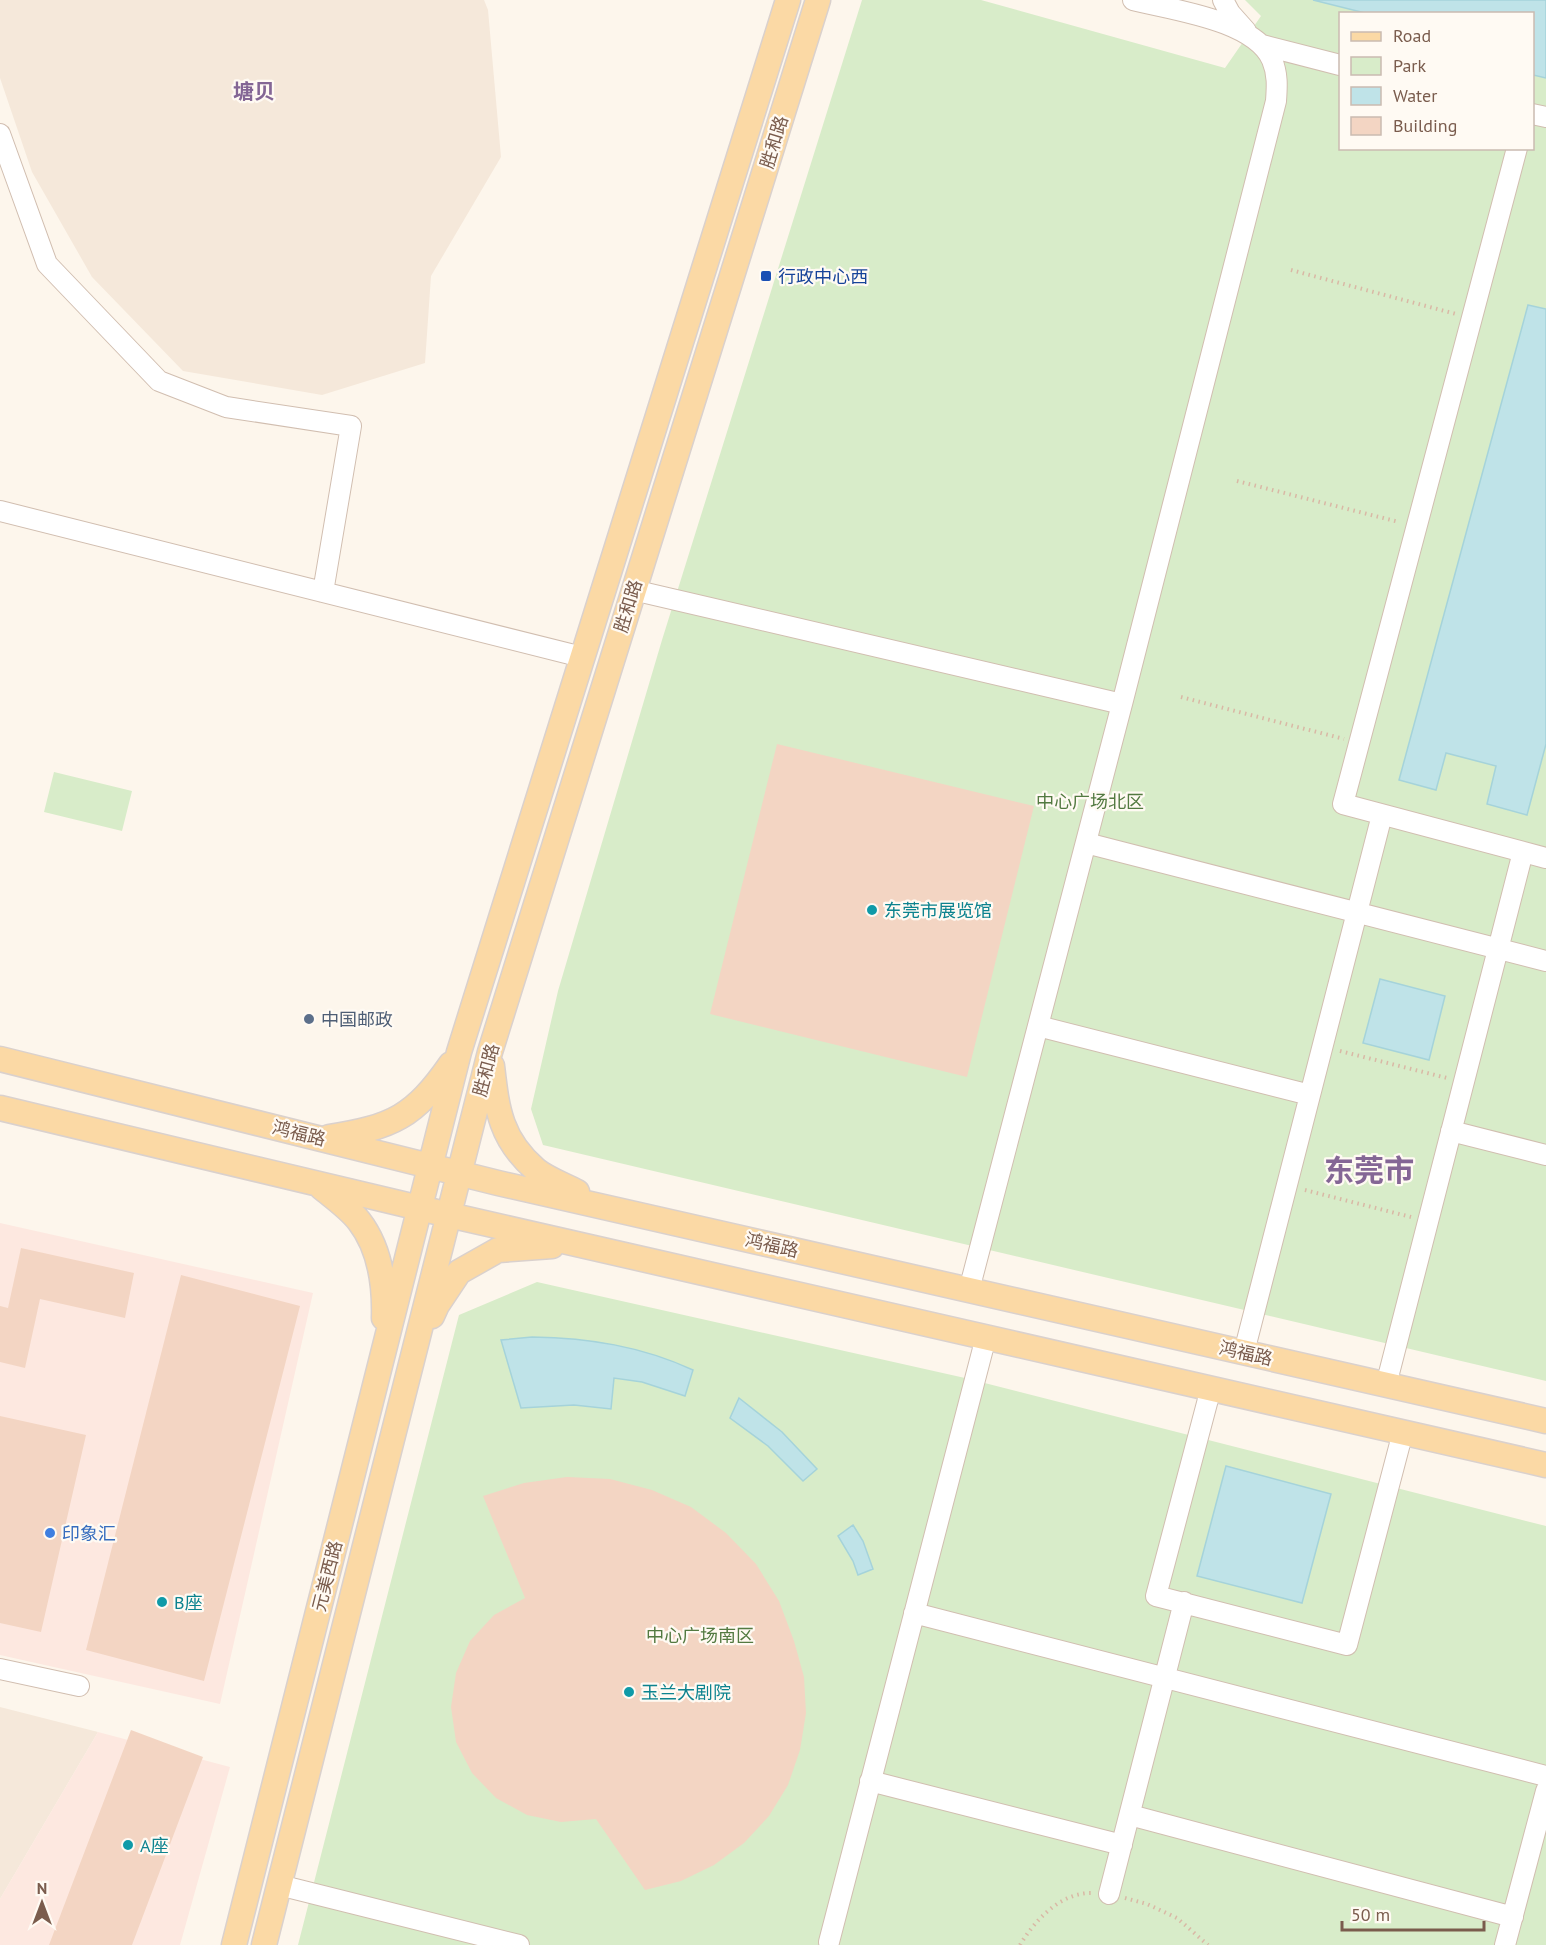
<svg xmlns="http://www.w3.org/2000/svg" width="1546" height="1945" font-family="'PT Sans','Noto Sans SC',sans-serif">
<style>
.residential{fill:#f5e8da}
.commercial{fill:#fde8e0}
.green{fill:#d8ecc9;fill-rule:evenodd}
.water{fill:#bfe3e8;stroke:#a5d3da;stroke-width:1.5}
.building{fill:#f3d5c3}
.lines{fill:none;stroke-linecap:round;stroke-linejoin:round}
.minor-casing{stroke:#d1beb0;stroke-width:22}
.major-casing{stroke:#dad1cd;stroke-width:27}
.path{stroke:#d9b8a5;stroke-width:4;stroke-dasharray:1.5 4.5;stroke-linecap:butt}
.minor{stroke:#fff;stroke-width:20}
.major{stroke:#fbd9a5;stroke-width:24}
.transit-dot{fill:#1a4fb4;stroke:#fffaf3;stroke-width:2}
.culture-dot{fill:#0f9aa8;stroke:#fffaf3;stroke-width:2}
.service-dot{fill:#5c6f8a;stroke:#fffaf3;stroke-width:2}
.shop-dot{fill:#3f7fe0;stroke:#fffaf3;stroke-width:2}
.labels{text-anchor:middle;dominant-baseline:central;stroke-width:4.5;stroke-linejoin:round;paint-order:stroke}
.street-label{font-size:18px;fill:#7a5c4d;stroke:#fffaf3}
.transit-label{font-size:18px;fill:#164399;stroke:#fffaf3;text-anchor:start}
.park-label{font-size:18px;fill:#537a41;stroke:#fffaf3}
.culture-label{font-size:18px;fill:#0d838f;stroke:#fffaf3;text-anchor:start}
.service-label{font-size:18px;fill:#4e5e75;stroke:#fffaf3;text-anchor:start}
.shop-label{font-size:18px;fill:#366cbe;stroke:#fffaf3;text-anchor:start}
.quarter-label{font-size:21px;font-weight:bold;fill:#846695;stroke:#fffaf3}
.town-label{font-size:30px;font-weight:bold;fill:#846695;stroke:#fffaf3}
</style>
<rect width="100%" height="100%" fill="#fdf6ec"/>
<path class="residential" d="M0,0H484L488,10L501,157L431,276L425,363L322,395L183,371L92,277L32,172L0,78Z
M0,1707L98,1732L0,1899Z"/>
<path class="commercial" d="M0,1223L313,1293L220,1704L0,1655Z
M98,1732L230,1767L180,1945H0V1899Z"/>
<path class="green" d="M862,0H981L1225,68L1261,16L1245,0H1546V1381L543,1145L531,1109L558,991L662,640ZM1340,14H1532V148H1340Z
M54,772L132,791L122,831L44,812Z
M537,1282L965,1378L1546,1526V1945H298L459,1315Z"/>
<path class="water" d="M1313,0H1546V78L1533,75L1532,14L1365,13Z
M1528,305L1546,309V744L1527,815L1487,804L1496,766L1446,753L1436,790L1399,780Z
M1380,979L1445,996L1429,1060L1363,1043Z
M532,1337C589,1338 641,1346 693,1370L685,1396L642,1382L614,1378L611,1409L574,1405L521,1408L501,1340Z
M739,1398L782,1432L817,1469L803,1481L768,1446L730,1418Z
M1226,1466L1331,1494L1302,1603L1197,1576Z
M853,1525L863,1541L873,1569L858,1575L853,1561L838,1536Z"/>
<path class="building" d="M777,744L1034,806L967,1077L710,1014Z
M21,1248L134,1273L125,1318L40,1299L25,1368L0,1362V1306L8,1308Z
M181,1275L300,1306L204,1681L86,1650Z
M0,1416L86,1435L41,1632L0,1623Z
M567,1477L610,1479L652,1490L691,1507L726,1533L756,1564L779,1601L794,1641L804,1677L806,1713L800,1750L788,1785L769,1816L744,1843L714,1865L681,1881L645,1890L596,1819L561,1822L527,1815L496,1798L472,1773L456,1742L451,1707L456,1673L470,1641L494,1615L525,1598L483,1496L524,1483Z
M131,1730L203,1757L132,1945H49Z"/>
<g class="lines">
<g class="minor-casing">
<path id="minor" d="M1223,0L1230,13L1246,31
M1262,45L1340,65
M1532,114L1546,117
M0,134L47,264L159,381L226,407L351,426L323,592
M1517,148L1343,804L1546,858
M0,511L582,657
M633,590L1122,704L1276,101C1277,87 1278,74 1272,60C1255,20 1172,10 1133,0
M1086,843L1546,961
M1038,1026L1310,1095
M1451,1131L1546,1155
M969,1290L1122,704
M1244,1352L1382,815
M1386,1385L1523,852
M1211,1388L1156,1596L1347,1645L1403,1432
M914,1613L1546,1776
M0,1669L79,1686
M870,1781L1122,1845
M1130,1815L1513,1917
M279,1885L519,1945
M1109,1894L1184,1602
M829,1942L986,1337
M1505,1945L1546,1791"/>
</g>
<g class="major-casing">
<path id="major" d="M0,1059L498,1183L1546,1421
M492,1066C497,1109 500,1139 536,1170C547,1179 564,1185 577,1192
M0,1108L449,1215L1546,1465
M329,1137C393,1127 414,1117 451,1064
M321,1187C333,1197 349,1208 359,1221C380,1248 385,1284 384,1318
M432,1316L437,1305L459,1272L498,1250L552,1246
M234,1945L459,1052L788,0
M264,1945L490,1052L818,0"/>
</g>
<path class="path" d="M1291,270L1456,314
M1237,481L1399,522
M1181,697L1344,739
M1340,1051L1447,1078
M1305,1190L1411,1217
M1125,1898L1147,1904L1177,1918L1208,1945
M1020,1945C1035,1920 1060,1893 1091,1893"/>
<use href="#minor" class="minor"/>
<use href="#major" class="major"/>
</g>
<rect class="transit-dot" x="760" y="270" width="12" height="12" rx="3"/>
<g class="culture-dot">
<circle cx="872" cy="910" r="6"/>
<circle cx="162" cy="1602" r="6"/>
<circle cx="629" cy="1692" r="6"/>
<circle cx="128" cy="1845" r="6"/>
</g>
<circle class="service-dot" cx="309" cy="1019" r="6"/>
<circle class="shop-dot" cx="50" cy="1533" r="6"/>
<g class="labels">
<g class="street-label">
<text transform="translate(774 142) rotate(-73)">胜和路</text>
<text transform="translate(628 606) rotate(-73)">胜和路</text>
<text transform="translate(486 1070) rotate(-75)">胜和路</text>
<text transform="translate(299 1133) rotate(14)">鸿福路</text>
<text transform="translate(772 1245) rotate(13)">鸿福路</text>
<text transform="translate(1246 1353) rotate(13)">鸿福路</text>
<text transform="translate(327 1576) rotate(-76)">元美西路</text>
</g>
<g class="transit-label">
<text x="778" y="276">行政中心西</text>
</g>
<g class="park-label">
<text x="1090" y="801">中心广场北区</text>
<text x="700" y="1635">中心广场南区</text>
</g>
<g class="culture-label">
<text x="884" y="910">东莞市展览馆</text>
<text x="174" y="1602">B座</text>
<text x="641" y="1692">玉兰大剧院</text>
<text x="140" y="1845">A座</text>
</g>
<g class="service-label">
<text x="321" y="1019">中国邮政</text>
</g>
<g class="shop-label">
<text x="62" y="1533">印象汇</text>
</g>
<g class="quarter-label">
<text x="254" y="91">塘贝</text>
</g>
<g class="town-label">
<text x="1369" y="1169">东莞市</text>
</g>
</g>
<rect x="1339" y="12" width="195" height="138" fill="#fffaf3" stroke="#cabbb1" stroke-width="1.5"/>
<rect x="1351" y="32" width="30" height="9" fill="#fbd9a5" stroke="#cabbb1" stroke-width="1.5"/>
<text x="1393" y="42" font-size="18" fill="#7a5c4d">Road</text>
<rect x="1351" y="57" width="30" height="18" fill="#d8ecc9" stroke="#cabbb1" stroke-width="1.5"/>
<text x="1393" y="72" font-size="18" fill="#7a5c4d">Park</text>
<rect x="1351" y="87" width="30" height="18" fill="#bfe3e8" stroke="#cabbb1" stroke-width="1.5"/>
<text x="1393" y="102" font-size="18" fill="#7a5c4d">Water</text>
<rect x="1351" y="117" width="30" height="18" fill="#f3d5c3" stroke="#cabbb1" stroke-width="1.5"/>
<text x="1393" y="132" font-size="18" fill="#7a5c4d">Building</text>
<g transform="translate(42 1903)" stroke="#fffaf3" stroke-width="4.5" paint-order="stroke">
<path d="M0-4.5L10 22L0 15L-10 22Z" fill="#7a5c4d"/>
<text y="-9" font-size="16" font-weight="bold" text-anchor="middle" fill="#7a5c4d">N</text>
</g>
<path d="M1342 1921v9h142v-9" fill="none" stroke="#7a5c4d" stroke-width="3"/>
<text x="1351" y="1921" font-size="18" fill="#7a5c4d" stroke="#fffaf3" stroke-width="4.5" paint-order="stroke">50 m</text>
</svg>
